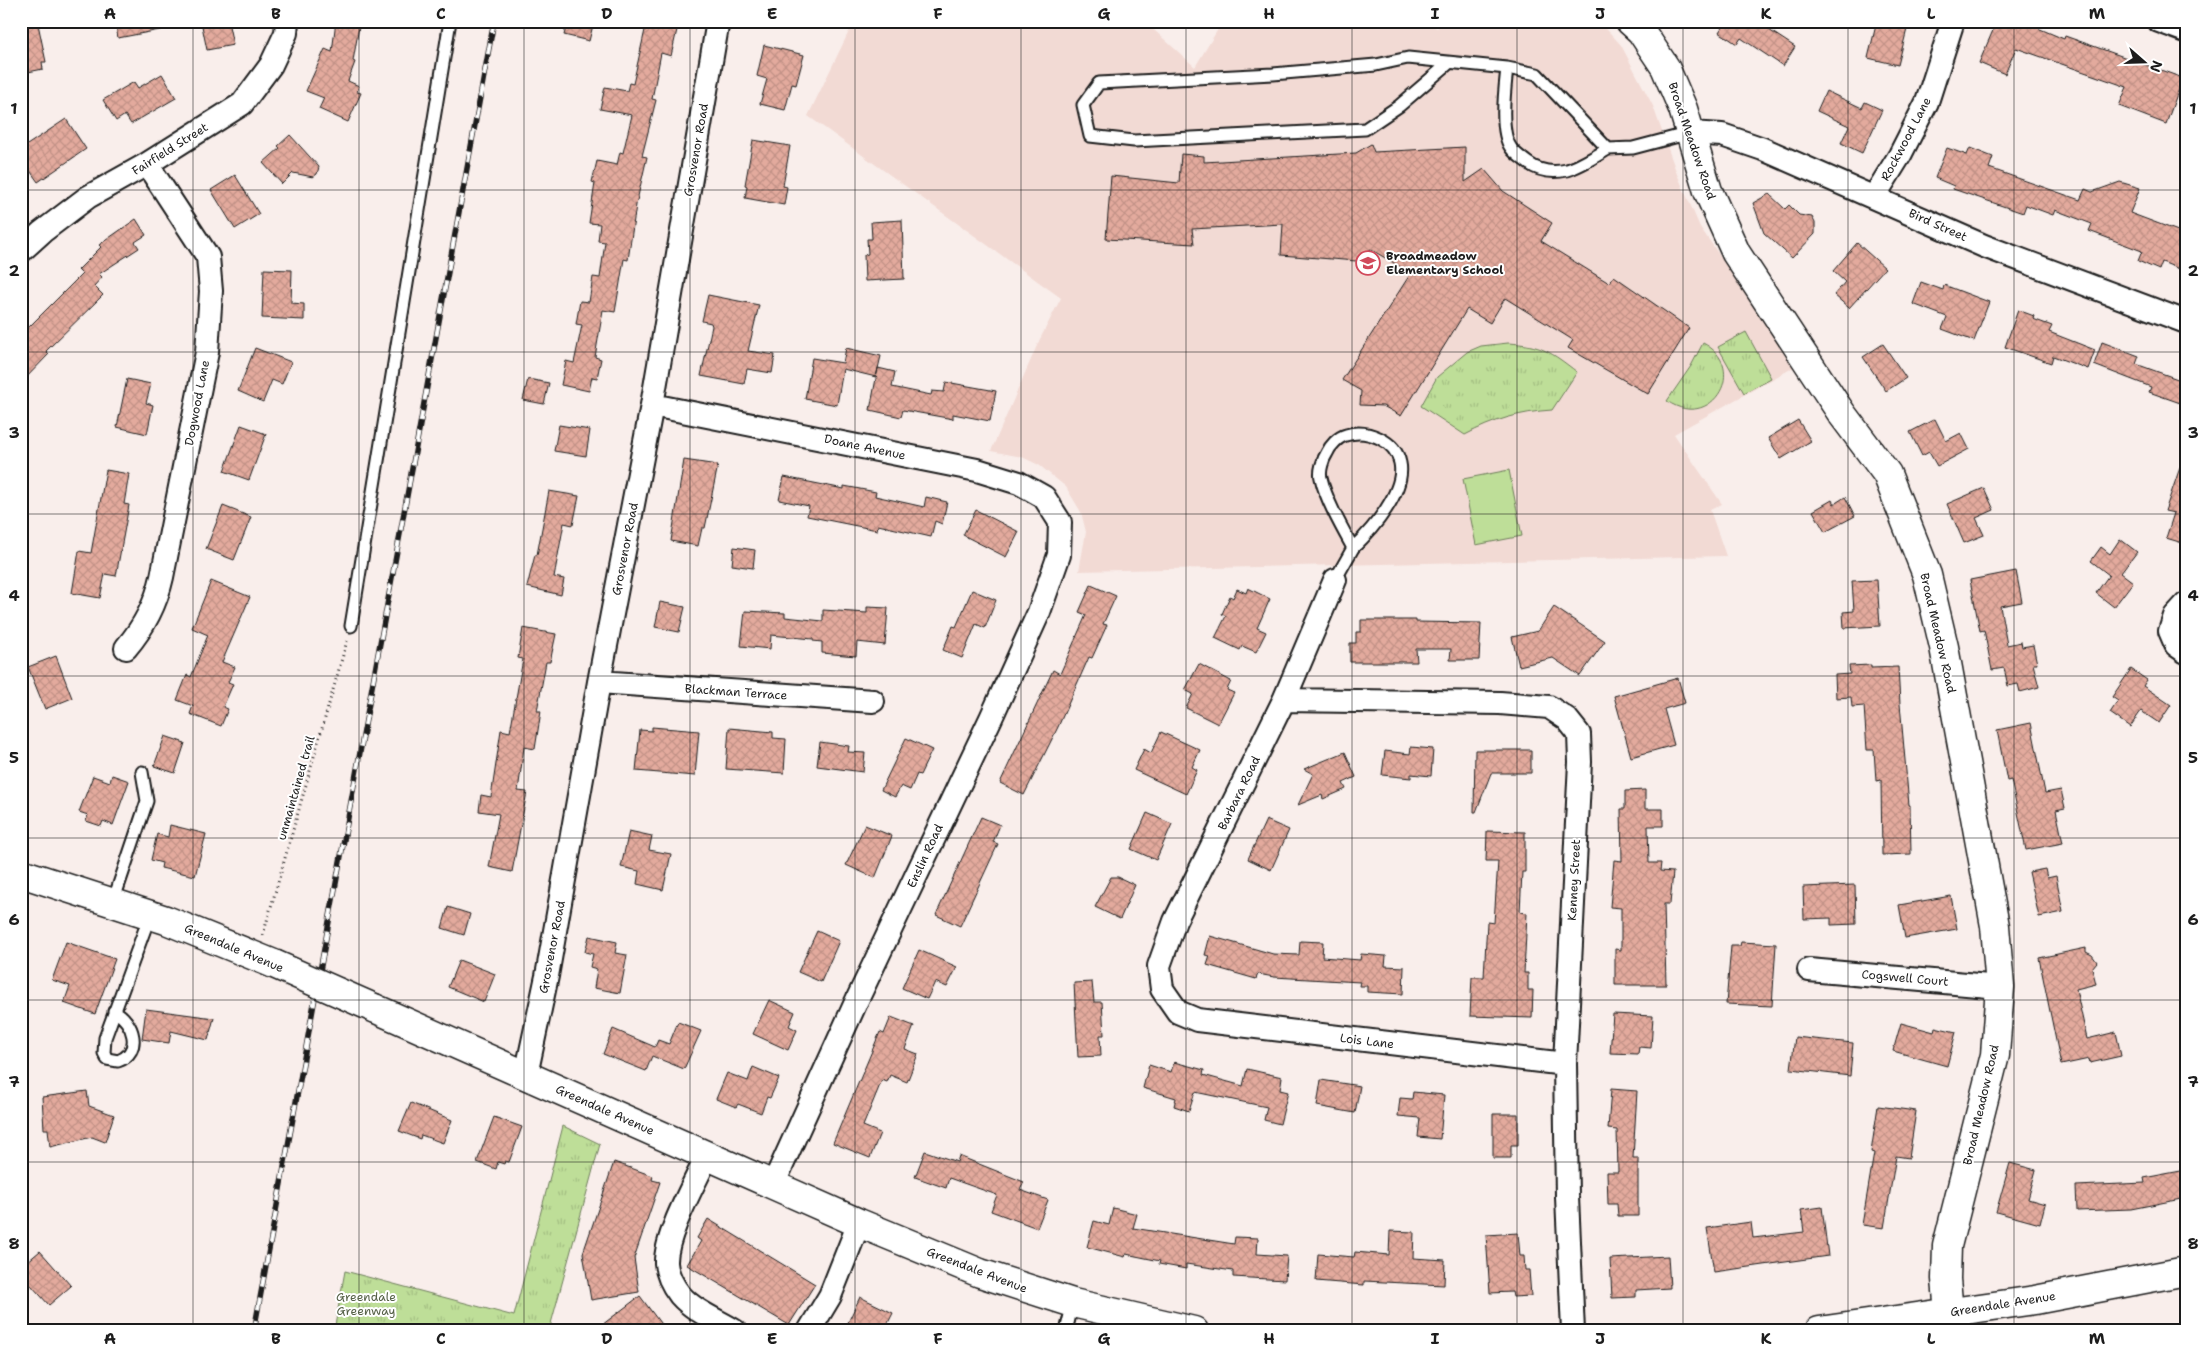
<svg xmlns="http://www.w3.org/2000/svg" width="2207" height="1352" font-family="'Shantell Sans',sans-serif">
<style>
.built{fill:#f2dad4}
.green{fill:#bede98;stroke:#6d7d5a}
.park{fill:url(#park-tufts);stroke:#6d7d5a}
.building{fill:url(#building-cross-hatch);stroke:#1c1c1c}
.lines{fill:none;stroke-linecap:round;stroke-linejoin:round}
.service-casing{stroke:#1c1c1c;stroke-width:15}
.minor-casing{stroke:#1c1c1c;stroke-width:26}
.tertiary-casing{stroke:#1c1c1c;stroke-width:31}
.secondary-casing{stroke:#1c1c1c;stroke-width:31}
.path{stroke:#1c1c1c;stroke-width:3;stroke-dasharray:1 4;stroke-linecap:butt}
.service{stroke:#fff;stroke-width:11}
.minor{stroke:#fff;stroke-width:22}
.tertiary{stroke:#fff;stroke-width:28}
.secondary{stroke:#fff;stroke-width:28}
.rail-casing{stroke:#1c1c1c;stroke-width:5.5}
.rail{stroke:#fff;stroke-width:4;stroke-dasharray:11;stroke-linecap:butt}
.secondary-bridge-casing{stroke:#1c1c1c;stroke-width:31;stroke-linecap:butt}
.secondary-bridge{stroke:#fff;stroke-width:28}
.grid{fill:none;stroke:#1c1c1c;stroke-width:1;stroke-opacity:0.55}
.labels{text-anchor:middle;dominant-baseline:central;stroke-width:4;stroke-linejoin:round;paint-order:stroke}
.street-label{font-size:12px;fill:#1c1c1c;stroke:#fff}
.poi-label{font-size:12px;font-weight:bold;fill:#1c1c1c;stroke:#fff;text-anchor:start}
.park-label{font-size:12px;fill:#556047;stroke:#fff}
.neatline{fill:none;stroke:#1c1c1c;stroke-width:2}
.grid-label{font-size:16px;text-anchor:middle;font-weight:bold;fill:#1c1c1c}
</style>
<defs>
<pattern id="park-tufts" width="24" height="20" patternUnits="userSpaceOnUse" patternTransform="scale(1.25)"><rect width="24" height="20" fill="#bede98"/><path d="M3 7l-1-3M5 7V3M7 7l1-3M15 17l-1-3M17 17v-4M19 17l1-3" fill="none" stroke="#a3be82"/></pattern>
<pattern id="building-cross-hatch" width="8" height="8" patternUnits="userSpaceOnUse" patternTransform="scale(1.25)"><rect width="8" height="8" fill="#e3aa9d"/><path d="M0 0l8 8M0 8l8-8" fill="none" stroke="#c29287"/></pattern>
</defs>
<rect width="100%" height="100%" fill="#f9eeeb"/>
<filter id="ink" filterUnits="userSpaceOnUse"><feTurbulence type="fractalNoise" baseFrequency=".02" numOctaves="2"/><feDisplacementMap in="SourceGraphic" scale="10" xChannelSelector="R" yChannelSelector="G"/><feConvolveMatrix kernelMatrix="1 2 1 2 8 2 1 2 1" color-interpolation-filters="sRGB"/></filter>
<g filter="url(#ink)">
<path class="built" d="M854,21H1144L1195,67L1223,21H1426L1437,28L1442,21H1599L1621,45L1653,106L1677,174L1700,227L1796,366L1674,434L1722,504L1710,510L1726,556L1079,571L1086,532L1081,512L1066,487L1039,465L1022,457L991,451L1039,341L1061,298L808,116Z"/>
<path class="green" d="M1509,470L1522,536L1476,545L1463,479Z"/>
<path class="park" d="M1746,332L1771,378L1744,393L1718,347Z
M1508,343C1542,345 1551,352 1577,372L1552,410C1520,412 1493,420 1465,435L1421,406L1437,377L1467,352L1481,346Z
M1703,343C1750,367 1712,432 1667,401L1691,366Z
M563,1126L600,1144L549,1331H334L345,1271L514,1316Z"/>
<path class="building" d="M115,21H164L165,29L118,38Z
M201,21H228L233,45L207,50Z
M336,21H360L353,61L355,62L348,81L359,86L357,92L361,93L348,122L319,109L324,98L306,91L325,49L332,52Z
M568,21H594L589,41L564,35Z
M647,21H679L671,56L661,53L652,99L656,100L642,156L647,157L636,205L628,260L624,259L615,312L603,310L595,357L601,359L597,378L592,377L589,391L561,385L566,361L574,363L582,325L576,324L580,301L589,302L593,277L600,278L605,242L598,241L600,224L589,223L595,183L592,182L597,161L617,165L620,152L623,153L632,115L600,109L605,87L627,91L629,83L633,84Z
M1715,21H1775L1769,30L1795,47L1783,66L1741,38L1737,44L1719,32L1723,26Z
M1877,21H1909L1898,65L1868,58Z
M1997,21H2021L2064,39L2065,36L2183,78L2166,124L2119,106L2127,87L2016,48L2005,74L1979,63Z
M38,24L46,62H42L43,69L28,72L26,65L21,66V28Z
M764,45L804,55L796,85L792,84L785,110L760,104L767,79L757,76Z
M162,74L176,98L131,124L125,115L116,121L103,100L134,82L138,88Z
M1826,91L1862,108L1865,102L1882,110L1862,153L1841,143L1849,126L1817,111Z
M66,119L86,149L38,182L21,158V149Z
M290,135L319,167L317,174L313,177L293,173L282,184L263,163L280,148L278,146Z
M753,140L790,146L783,186L787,187L784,205L745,198L747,186L745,185Z
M1371,144L1374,152L1465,147V182L1484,169L1503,191L1552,223L1541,241L1609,283L1614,276L1689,328L1648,394L1568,348L1573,340L1505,298L1490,323L1467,309L1401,416L1383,406L1360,405L1361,391L1342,380L1411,273L1370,249L1369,262L1281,255L1283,224L1192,229L1194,244L1106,239L1111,176L1179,183L1181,154L1204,156V162L1356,153Z
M1947,148L1967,155L1970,148L1993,157L1989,168L2080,200L2085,189L2092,192L2120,182L2140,188L2130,213L2186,234V261L2182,270L2162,262L2159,270L2138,261L2142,251L2089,231L2092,224L2055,210L2053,215L2026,205L2023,213L1953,189L1954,186L1935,178Z
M235,175L259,214L235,229L211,190Z
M1769,194L1785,209L1789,205L1799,215L1812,217L1815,223V234L1792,258L1764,233L1753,203Z
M136,219L146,235L135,242L139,248L99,274L102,277L94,286L103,295L46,351L49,354L21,383V335L82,274L78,270L101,247L99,245Z
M902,220L904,279L865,281L864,255L868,254L867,239H872L871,222Z
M1857,243L1885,268L1849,308L1834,295L1845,282L1833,271Z
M264,269L292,270L291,303L304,304V320L262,318Z
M1921,282L1943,290L1944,285L1989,302L1974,341L1942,329L1947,317L1913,304Z
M708,295L759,305L748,351L775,355L772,373L747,369L744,384L701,376L712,326L711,323L702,321Z
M2018,310L2034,316L2033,319L2052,326L2049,332L2095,350L2088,369L2053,356L2051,363L2005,347Z
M2102,342L2139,356L2136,364L2186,382V405L2149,392L2151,387L2094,365Z
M1883,344L1906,378L1886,391L1863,357Z
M255,348L291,362L282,384L272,380L263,402L238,391Z
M846,348L881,356L876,377L843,369L837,405L805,399L812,358L843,363Z
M878,368L895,372L892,387L931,395L932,391L944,392L946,382L996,391L990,421L953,414V419L903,410L901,417L870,410Z
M127,379L151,384L146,403L153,405L147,434L117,427Z
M528,379L549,383L544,404L523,400Z
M1935,419L1946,441L1961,433L1969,449L1937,466L1929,452L1922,456L1910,432Z
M1798,420L1811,441L1781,459L1768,438Z
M241,425L266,434L249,480L224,471Z
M559,425L590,430L586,456L554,451Z
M2183,459L2186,460V544L2166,538L2174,513L2165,511Z
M684,460L718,465L705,528H702L698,546L671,541Z
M106,470L129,474L124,504L129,505L116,576L105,574L100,598L72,593L79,551L91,553Z
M784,477L844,489V486L876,492L875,496L924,507L926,497L947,502L942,524L935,521L931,537L878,525L877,530L807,516L809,506L779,500Z
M1984,488L1994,510L1976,518L1984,535L1964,543L1947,504Z
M549,491L579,496L573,525L564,523L554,577L564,579L561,595L527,587L535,555H537Z
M1845,497L1855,516L1825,532L1813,511L1832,500L1834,504Z
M223,506L251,517L234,560L206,549Z
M976,510L1019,532L1006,557L963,535Z
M2120,539L2137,552L2121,573L2133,582L2114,607L2096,593L2109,575L2091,561L2101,547L2110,554Z
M734,547L755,550L753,568L732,565Z
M2016,571L2022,602L2000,606L2007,645L2021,642L2022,647L2033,645L2037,664H2033L2039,687L2020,692L2018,684L2008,686L2004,668L1992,670L1984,630L1980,631L1970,580Z
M1877,580L1880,626L1844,628L1843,612L1854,611L1852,581Z
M211,581L250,597L222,662L235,667L228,682L233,684L223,707L228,709L221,726L190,714L193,706L177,700L187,675L191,677L208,635L192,628Z
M1091,585L1116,596L1103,624L1107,625L1092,658L1089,657L1058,727L1024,795L1000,783L1053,670L1060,674L1086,615L1079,612Z
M1248,588L1270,599L1257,628L1266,632L1256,652L1242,646L1240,650L1215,638L1226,616L1222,614L1230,596L1233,598L1237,589L1246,593Z
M972,590L996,600L985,628L976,624L962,658L943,650L953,626L956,627Z
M660,602L685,607L679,632L655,627Z
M867,607L888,608L885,645L857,642L856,656L822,653V642L813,641V639L771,635L770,649L741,646L745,611L785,613V617L823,621V610L867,613Z
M1554,607L1605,641L1580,676L1553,658L1519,666L1512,637L1538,631Z
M1361,620H1416V622L1481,623L1479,660H1450L1451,649H1416L1417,662H1350V643H1356V632H1361Z
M523,628L556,634L550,662H546L537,711H541L535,749L524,747L518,791L527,792L512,872L489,867L499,814L479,811L481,795L491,797L501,730L510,732L523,659L518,658Z
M56,656L72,698L45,709L28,667Z
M1199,664L1231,681L1227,690L1234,693L1218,724L1186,708L1193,694L1185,690Z
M1871,665V668L1898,667L1900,704L1909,805H1910L1911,854L1882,855L1881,780L1876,781L1874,750H1867L1864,706L1852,707L1851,697L1836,698L1835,675L1850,674L1849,666Z
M2131,669L2147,680L2143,686L2171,705L2159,723L2141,711L2130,727L2110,713L2118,701L2112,697Z
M1678,678L1685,703L1664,709L1674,745L1631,757L1614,696Z
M2031,723L2045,793L2061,790L2065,808L2056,810L2063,843L2026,850L2011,780L2007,781L1997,730Z
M652,727L699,731L695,776L636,771L640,730L652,731Z
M729,728L773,732V738L786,739L784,773L726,769Z
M1161,732L1200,750L1192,767L1197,770L1186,794L1134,770L1144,749L1151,753Z
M165,736L185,743L175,773L154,766Z
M906,738L932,750L920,775L917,774L910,790L901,786L895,797L881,790Z
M820,742L849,746L848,752L865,753L863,772L817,766Z
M1411,747L1433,749L1431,776L1411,774V778L1382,775L1385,751L1410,754Z
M1475,750H1531V773H1491L1476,812H1474Z
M1345,752L1356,777L1343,783L1346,789L1323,799L1322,795L1298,805L1313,774L1304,769Z
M112,775L129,781L113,825L103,821L101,826L86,821L88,815L79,812L93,776L110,782Z
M1645,790V809H1663V826H1648L1649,863H1661L1660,871L1673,872L1670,904H1664L1666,985H1615V949L1621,950V908L1610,907L1614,860L1622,861L1621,809H1625V791Z
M1147,813L1172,824L1156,860L1131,849Z
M981,817L1000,825L993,842L998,844L960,926L936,915Z
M1266,820L1289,830L1271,870L1248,859Z
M170,825L206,834L195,876L161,868L162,863L151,860L157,834L168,837Z
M865,825L892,836L875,878L846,865Z
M629,831L652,836L649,850L671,854L663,890L637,884L639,871L621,867Z
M1487,831L1525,832V872H1522L1520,912L1527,913L1524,973H1528V990H1533L1532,1018L1470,1016L1472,977H1484L1487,922L1494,923L1498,861H1486Z
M2045,869L2047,878L2056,876L2063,912L2039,917L2029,872Z
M1111,877H1118L1135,885L1120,919L1095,907Z
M1855,885L1856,924L1831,925V918L1804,919L1803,887Z
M1951,896L1957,929L1905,938L1899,905Z
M448,907L470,914L464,935L442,928Z
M817,931L839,941L821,982L798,972Z
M589,936L617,942L615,953L627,955L620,993L594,988L597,969L590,967L593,954L585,952Z
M1210,936L1273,954L1299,955L1300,941L1323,942L1322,957L1360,960L1361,954L1386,956L1385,966L1404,967L1403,994L1367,992V986H1359L1360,982L1274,977L1258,974L1256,979L1207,965L1210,956L1205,955Z
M66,942L115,959L95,1014L64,1003L70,986L52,980Z
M1741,942L1776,944L1772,1006L1726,1004L1731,946H1740Z
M2086,948V952L2092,955L2097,962L2092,968L2096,984L2076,989L2087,1039L2116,1032L2121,1056L2090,1063L2089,1059L2061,1065L2039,958Z
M919,950L957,967L947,987L935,982L927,999L902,988Z
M459,960L495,974L484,1002L448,987Z
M1092,982L1094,1002H1102L1104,1035H1100L1101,1056L1078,1057L1074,983Z
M769,1000L795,1012L789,1026L797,1030L788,1050L753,1034Z
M146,1009L214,1018L208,1040L171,1031L169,1043L142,1039Z
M1613,1014L1653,1016L1651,1048L1639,1047L1638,1054L1610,1053Z
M891,1017L914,1026L905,1049L918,1054L907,1082L890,1075L887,1082L882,1080L863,1126L880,1133L870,1158L833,1143L880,1032L884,1034Z
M678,1022L701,1031L684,1069L652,1056L646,1071L603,1054L613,1029L655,1047L658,1040L669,1044Z
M1901,1023L1934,1032L1935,1027L1956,1032L1947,1066L1893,1051Z
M1795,1037L1853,1043L1850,1076L1791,1069Z
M1174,1062L1204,1070L1203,1075L1243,1086L1247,1069L1282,1077L1280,1090L1288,1092L1280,1124L1264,1120L1267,1107L1195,1092L1189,1111L1174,1106L1176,1098L1143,1088L1149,1065L1171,1072Z
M753,1067L779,1078L770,1098L767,1097L761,1113L738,1104L736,1107L716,1099L727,1073L748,1081Z
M1321,1080L1360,1086L1355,1113L1317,1106Z
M1611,1089L1637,1091L1633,1158H1638V1216H1618L1617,1204H1608L1607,1172H1618L1617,1130L1608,1129Z
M87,1091L89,1106L114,1115L105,1142L92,1137L50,1147L48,1129H44L42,1097Z
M1413,1092L1444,1095L1440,1139L1418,1137L1420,1118L1398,1116L1400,1098L1412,1099Z
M411,1103L452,1120L443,1143L421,1135L420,1139L399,1131Z
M1878,1106L1916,1111L1909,1158L1896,1156L1884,1228L1862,1225L1874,1153L1871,1152Z
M1493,1114H1518V1145H1511V1158H1493Z
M494,1117L522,1127L509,1162L505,1161L504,1164L498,1162L496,1169L477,1162Z
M925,1151L957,1162L959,1156L1024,1182L1020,1190L1048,1200L1037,1228L991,1211L997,1195L949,1178L946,1188L915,1177Z
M614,1162L653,1176L652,1180L660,1182L634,1258L639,1292L591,1300L583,1253Z
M2010,1163L2036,1170L2028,1199L2045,1204L2040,1224L1996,1212Z
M2186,1170V1198L2131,1209L2077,1211L2076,1186L2145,1183L2144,1178Z
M1822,1207L1828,1256L1714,1272L1707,1228L1751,1222L1753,1238L1804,1232L1801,1210Z
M1113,1208L1137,1214L1133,1228L1234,1244L1235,1237L1258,1238L1257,1254L1287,1256L1285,1280L1233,1277V1271L1186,1264V1269L1159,1264L1160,1261L1126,1254L1125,1257L1087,1247L1094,1221L1109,1225Z
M708,1219L815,1284L789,1325L687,1265L701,1241L697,1238Z
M1390,1231L1414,1232L1413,1258L1445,1260L1444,1285L1364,1281V1285L1316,1281L1318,1254L1354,1257L1355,1252L1389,1255Z
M1518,1233L1520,1256H1524L1525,1270H1529L1531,1296L1513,1297L1512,1292L1490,1293L1486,1235Z
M40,1251L71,1286L49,1305L21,1274V1267Z
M1668,1256L1670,1288L1636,1290V1297L1612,1298L1610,1259Z
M640,1296L666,1331H594Z
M860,1297L893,1313L884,1331H844Z"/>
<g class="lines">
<g class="service-casing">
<path id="service" d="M1449,63L1399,106L1365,129L1134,141L1090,136L1083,105L1099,83L1273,74L1376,65L1408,58L1507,68L1537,74L1608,149C1596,156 1581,166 1567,170C1553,173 1540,172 1528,163C1522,158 1515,154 1511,148C1499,131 1505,88 1507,68
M1608,149L1633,148L1690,133
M1335,580L1353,548C1342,528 1326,500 1321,478C1319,471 1323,459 1327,453C1330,446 1338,437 1346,435C1367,428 1396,441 1400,463C1406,491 1372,530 1353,548
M351,626L450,21
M113,902L147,801L142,772
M114,1011C134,1021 143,1052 118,1061L107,1059L104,1053L105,1038L150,915
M1066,1331L1073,1303"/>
</g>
<g class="minor-casing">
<path id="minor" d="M2159,21L2186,31
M1690,133L1722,135L1763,149L1984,246L2186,322
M1874,197L1900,155L1927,102L1953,21
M21,251L42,232L88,197L147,164L242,104L271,65L286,33L287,21
M652,405L977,470L1019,483L1044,497L1060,522L1059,555L1039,612L991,718L857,1000L773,1185
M1335,580L1284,700L1175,921L1159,966L1162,989L1178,1012L1197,1020L1565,1064
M2186,604L2175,616L2170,631L2176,645L2186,652
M126,648C144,627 156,604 162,577L207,352L211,291L208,257L147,164
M599,682L873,701
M1284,700L1500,703L1549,707L1567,719L1579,734L1580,762L1565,1064L1567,1197L1573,1331
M1809,970L2000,987
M526,1075L547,976L599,682L652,405L718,21
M707,1156C695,1183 665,1235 666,1263C667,1275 673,1286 680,1295C694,1311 717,1320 735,1331
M809,1331L830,1296L859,1223"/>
</g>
<g class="tertiary-casing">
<path id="tertiary" d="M1630,21L1641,31L1665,67L1683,109L1708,191L1736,253L1842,414L1887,474L1927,575L1944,647L1995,926L2000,987L1995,1055L1947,1246L1946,1279L1949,1313"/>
</g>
<g class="secondary-casing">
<path id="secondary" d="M21,873L166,920L274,964
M374,1008L859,1223L980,1273L1073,1303L1194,1331
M1819,1331L2035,1300L2186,1271"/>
</g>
<path class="path" d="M263,935L347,641"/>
<use href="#service" class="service"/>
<use href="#minor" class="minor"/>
<use href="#tertiary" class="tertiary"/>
<use href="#secondary" class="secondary"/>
<g class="rail-casing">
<path id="rail" d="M254,1331L494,21"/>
</g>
<use href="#rail" class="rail"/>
<g class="secondary-bridge-casing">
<path id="secondary-bridge" d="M274,964L374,1008"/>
</g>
<use href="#secondary-bridge" class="secondary-bridge"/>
</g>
</g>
<path class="grid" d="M193,21V1331M359,21V1331M524,21V1331M690,21V1331M855,21V1331M1021,21V1331M1186,21V1331M1352,21V1331M1517,21V1331M1683,21V1331M1848,21V1331M2014,21V1331M21,190H2186M21,352H2186M21,514H2186M21,676H2186M21,838H2186M21,1000H2186M21,1162H2186"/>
<defs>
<g id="school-ring" transform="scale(1.25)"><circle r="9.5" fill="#fff" stroke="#d1495b" stroke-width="1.5"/><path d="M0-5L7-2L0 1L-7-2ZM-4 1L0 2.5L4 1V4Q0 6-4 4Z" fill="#d1495b"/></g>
</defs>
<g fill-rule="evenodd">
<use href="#school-ring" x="1368" y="263"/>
</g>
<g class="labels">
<g class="street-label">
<text transform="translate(1906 139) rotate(-62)">Rockwood Lane</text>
<text transform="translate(1692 141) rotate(71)">Broad Meadow Road</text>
<text transform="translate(170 149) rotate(-32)">Fairfield Street</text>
<text transform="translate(696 150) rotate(-80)">Grosvenor Road</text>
<text transform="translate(1938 225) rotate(24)">Bird Street</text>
<text transform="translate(197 403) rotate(-79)">Dogwood Lane</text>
<text transform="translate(865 447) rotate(12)">Doane Avenue</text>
<text transform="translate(625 549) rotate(-79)">Grosvenor Road</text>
<text transform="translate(1938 633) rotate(77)">Broad Meadow Road</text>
<text transform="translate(736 692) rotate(4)">Blackman Terrace</text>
<text transform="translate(296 788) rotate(-74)">unmaintained trail</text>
<text transform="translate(1239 793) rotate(-64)">Barbara Road</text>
<text transform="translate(925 856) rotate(-65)">Enslin Road</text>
<text transform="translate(1574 880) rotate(-87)">Kenney Street</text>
<text transform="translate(552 947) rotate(-79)">Grosvenor Road</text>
<text transform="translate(234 948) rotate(23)">Greendale Avenue</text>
<text transform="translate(1905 978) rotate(5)">Cogswell Court</text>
<text transform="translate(1367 1041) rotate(7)">Lois Lane</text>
<text transform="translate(1981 1105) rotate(-77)">Broad Meadow Road</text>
<text transform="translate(605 1110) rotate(24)">Greendale Avenue</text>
<text transform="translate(977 1270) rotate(21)">Greendale Avenue</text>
<text transform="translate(2003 1304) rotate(-9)">Greendale Avenue</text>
</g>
<g class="poi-label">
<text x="1386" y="256">Broadmeadow<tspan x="1386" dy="14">Elementary School</tspan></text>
</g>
<g class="park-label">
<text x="366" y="1297">Greendale<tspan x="366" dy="14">Greenway</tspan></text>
</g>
</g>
<rect width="2207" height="1352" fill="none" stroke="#fff" stroke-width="55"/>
<g transform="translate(2144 62) rotate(110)" stroke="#ffffff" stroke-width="4" paint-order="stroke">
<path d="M0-4L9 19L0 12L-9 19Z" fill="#1c1c1c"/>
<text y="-8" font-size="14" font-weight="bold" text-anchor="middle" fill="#1c1c1c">N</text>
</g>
<rect x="28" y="28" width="2152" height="1296" class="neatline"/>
<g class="grid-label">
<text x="110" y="19">A</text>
<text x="276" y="19">B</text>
<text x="441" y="19">C</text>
<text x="607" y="19">D</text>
<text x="772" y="19">E</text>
<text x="938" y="19">F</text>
<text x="1104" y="19">G</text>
<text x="1269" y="19">H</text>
<text x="1435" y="19">I</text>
<text x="1600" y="19">J</text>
<text x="1766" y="19">K</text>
<text x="1931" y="19">L</text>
<text x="2097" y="19">M</text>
<text x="14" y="114">1</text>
<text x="2193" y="114">1</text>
<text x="14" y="276">2</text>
<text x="2193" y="276">2</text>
<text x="14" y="438">3</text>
<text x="2193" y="438">3</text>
<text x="14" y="601">4</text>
<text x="2193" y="601">4</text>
<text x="14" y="763">5</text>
<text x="2193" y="763">5</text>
<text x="14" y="925">6</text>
<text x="2193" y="925">6</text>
<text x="14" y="1087">7</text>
<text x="2193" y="1087">7</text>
<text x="14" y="1249">8</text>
<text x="2193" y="1249">8</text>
<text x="110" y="1344">A</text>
<text x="276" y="1344">B</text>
<text x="441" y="1344">C</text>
<text x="607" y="1344">D</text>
<text x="772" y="1344">E</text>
<text x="938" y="1344">F</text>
<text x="1104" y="1344">G</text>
<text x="1269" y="1344">H</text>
<text x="1435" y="1344">I</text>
<text x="1600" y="1344">J</text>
<text x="1766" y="1344">K</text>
<text x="1931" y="1344">L</text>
<text x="2097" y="1344">M</text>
</g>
</svg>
